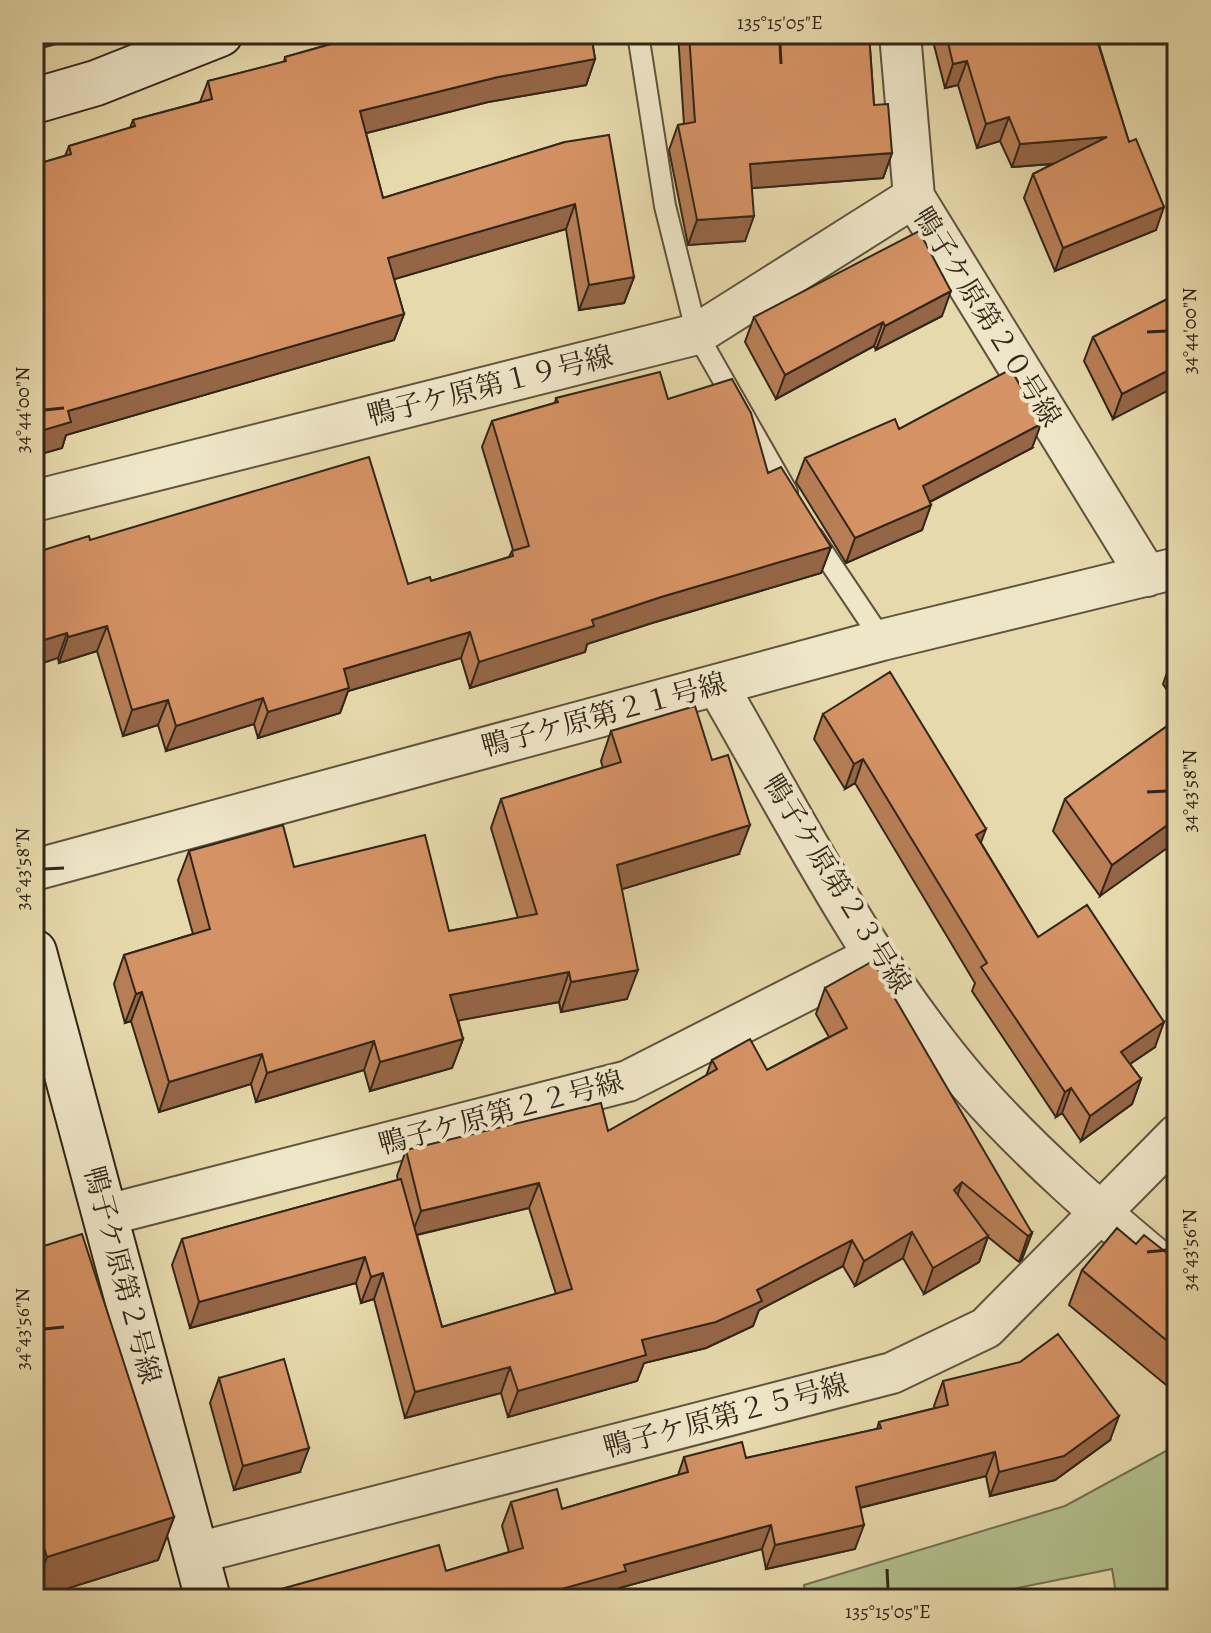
<svg xmlns="http://www.w3.org/2000/svg" width="1211" height="1633" font-family="Alegreya,'Noto Serif JP',serif">
<style>
.green{fill:#b2c08c;stroke:#727352;stroke-width:2}
.lines{fill:none;stroke-linecap:round;stroke-linejoin:round}
.lane-casing{stroke:#5f533d;stroke-width:24}
.street-casing{stroke:#5f533d;stroke-width:44}
.secondary-casing{stroke:#322618;stroke-width:48}
.lane{stroke:#efe6c8;stroke-width:20}
.street{stroke:#efe6c8;stroke-width:40}
.secondary{stroke:#efe6c8;stroke-width:44}
.wall{fill:#b77e56;stroke:#322618;stroke-width:2;fill-rule:evenodd}
.shaded-wall{fill:#956646;stroke:#322618;stroke-width:2}
.building{fill:#d59264;stroke:#322618;stroke-width:2}
.ticks{fill:none;stroke:#322618;stroke-width:3}
.labels{text-anchor:middle;dominant-baseline:central;stroke-width:8;stroke-linejoin:round;paint-order:stroke}
.street-label{font-size:28px;fill:#322618;stroke:#efe6c8}
.neatline{fill:none;stroke:#322618;stroke-width:3}
.ticks-label{font-size:20px;text-anchor:middle;fill:#322618}
</style>
<rect width="100%" height="100%" fill="#e6d9ab"/>
<filter id="stains"><feTurbulence type="fractalNoise" baseFrequency=".0025" numOctaves="4"/><feColorMatrix values="0 0 0 0 .2 0 0 0 0 .09 0 0 0 0 .02 0 0 0 .5 -.17"/></filter>
<radialGradient id="worn" r=".72"><stop offset=".6" stop-color="#630" stop-opacity="0"/><stop offset="1" stop-color="#630" stop-opacity=".3"/></radialGradient>
<path class="green" d="M1177,1445V1599H1117L1112,1569L963,1599H806L804,1585L1065,1506Z"/>
<g class="lines">
<g class="lane-casing">
<path id="lane" d="M638,34L665,206L697,334L787,492
M813,537L882,640"/>
</g>
<g class="street-casing">
<path id="street" d="M900,34L914,197L1147,576
M34,501L697,334L914,197
M717,685C795,820 867,964 969,1083C1031,1154 1104,1217 1177,1277
M34,870L882,640L1177,568
M107,1215L628,1081L874,956
M197,1553L892,1373L986,1328L1177,1135"/>
</g>
<g class="secondary-casing">
<path id="secondary" d="M34,101L96,83L220,34
M34,952L208,1599"/>
</g>
<use href="#lane" class="lane"/>
<use href="#street" class="street"/>
<use href="#secondary" class="secondary"/>
</g>
<path class="wall" d="M347,34H591L595,59L586,85L488,102L366,133L383,198L565,142L634,277L624,303L579,310L566,229L394,279L404,314L394,340L66,435L62,448L34,456V165L65,156L69,146L130,128L133,120L200,102L208,81L284,62L285,57L345,40Z
M678,34H869L874,105L892,153L883,178L752,188L745,241L688,245L669,150L678,125L684,124Z
M936,34H1143L1097,38L1156,230L1055,271L1024,198L1033,174L1053,164L1012,167L1000,141L977,148L958,85L945,88L933,41Z
M1177,294L1113,419L1084,361L1093,337Z
M942,316L876,350L874,346L776,399L745,342L754,317Z
M556,398L668,399L768,473L831,547L821,573L652,623L587,644L585,652L470,688L461,658L348,691L340,713L258,738L254,724L166,751L158,725L123,736L97,651L59,663L58,658L90,540L408,584L431,581L509,557L512,551L513,550L482,447L492,421L555,403Z
M899,429L1032,448L930,502L922,530L846,563L796,482L805,458Z
M1177,651V705L1163,684L1174,653Z
M823,714L981,843L1038,937L1155,1047L1130,1064L1141,1079L1132,1104L1081,1141L1062,1113L1056,1117L972,991L975,983L855,783L845,789L814,739Z
M1177,719L1100,896L1053,831L1065,799Z
M611,731L739,854L622,889L627,999L561,1012L559,1002L458,1020L463,1039L452,1068L370,1091L364,1070L256,1102L251,1084L159,1112L131,1021L125,1023L114,984L124,955L193,934L178,880L189,851L294,867L449,931L518,918L491,828L501,799L603,768L601,761Z
M825,988L1032,1233L1022,1259L1019,1262L988,1237L979,1262L924,1294L903,1258L855,1286L843,1266L759,1310L753,1326L706,1348L644,1363L637,1381L508,1417L501,1393L405,1418L374,1299L361,1303L356,1283L190,1328L172,1265L182,1239L398,1180L397,1176L406,1150L608,1131L706,1076L712,1060L767,1070L829,1037L816,1014ZM529,1208L556,1294L442,1327L417,1235Z
M1136,1244L1177,1261V1394L1069,1305L1082,1270Z
M34,1249L174,1517L158,1560L34,1599Z
M219,1378L300,1472L234,1490L210,1403Z
M943,1381L1110,1440L1055,1480L990,1496L986,1476L860,1508L855,1549L766,1569L762,1549L619,1588L617,1595L602,1599H272L274,1591L446,1571L509,1552L502,1526L511,1502L562,1509L678,1475L684,1457L746,1458L877,1429L879,1422L935,1408L934,1406Z"/>
<path class="shaded-wall" d="M34,34H94L34,50Z
M1083,34H1143L1081,40Z
M595,59L586,85L488,102L351,137L360,111L498,77Z
M967,61L958,85L945,88L953,64Z
M1009,117L1000,141L977,148L986,124Z
M1107,137L1098,160L1012,167L1020,144Z
M892,153L883,178L742,189L750,164Z
M575,204L566,229L378,284L388,258Z
M1164,207L1156,230L1055,271L1063,248Z
M754,216L745,241L688,245L697,220Z
M634,277L624,303L579,310L589,285Z
M951,291L942,316L876,350L885,326Z
M404,314L394,340L66,435L62,448L34,456V433L68,411Z
M883,322L874,346L776,399L785,375Z
M1177,366V386L1113,419L1122,394Z
M1041,424L1032,448L914,510L923,486Z
M931,505L922,530L846,563L855,538Z
M831,547L821,573L652,623L587,644L585,652L470,688L479,662L592,620L661,597Z
M107,626L97,651L59,663L68,637Z
M470,632L461,658L348,691L340,713L258,738L268,712L344,669Z
M67,633L58,658L34,666V643Z
M263,698L254,724L166,751L176,726Z
M168,700L158,725L123,736L132,710Z
M863,759L855,783L845,789L854,764Z
M1177,818V841L1100,896L1112,865Z
M750,825L739,854L606,894L617,865Z
M986,829L977,853L976,835Z
M638,970L627,999L561,1012L571,982Z
M569,972L559,1002L440,1024L450,995Z
M142,992L131,1021L125,1023L136,994Z
M1164,1022L1155,1047L1112,1076L1121,1052Z
M463,1039L452,1068L370,1091L380,1062Z
M374,1041L364,1070L256,1102L267,1073Z
M262,1054L251,1084L159,1112L169,1082Z
M1141,1079L1132,1104L1081,1141L1090,1116Z
M1071,1088L1062,1113L1056,1117L1065,1092Z
M962,1182L953,1208L954,1190Z
M539,1183L529,1208L411,1236L421,1211Z
M912,1232L903,1258L855,1286L864,1261Z
M1032,1233L1022,1259L1019,1262L1028,1236Z
M988,1236L979,1262L924,1294L933,1268Z
M852,1240L843,1266L759,1310L753,1326L706,1348L644,1363L637,1381L508,1417L518,1391L642,1340L757,1290Z
M365,1257L356,1283L190,1328L199,1302Z
M383,1273L374,1299L361,1303L371,1277Z
M510,1367L501,1393L405,1418L415,1392Z
M1119,1416L1110,1440L1055,1480L990,1496L999,1472Z
M309,1448L300,1472L234,1490L243,1466Z
M995,1452L986,1476L847,1511L856,1487Z
M174,1517L158,1560L34,1599V1592L47,1557Z
M771,1525L762,1549L619,1588L617,1595L602,1599H526L624,1565Z
M864,1525L855,1549L766,1569L775,1545Z"/>
<path class="building" d="M355,34H591L595,59L498,77L360,111L383,198L565,142L609,135L634,277L589,285L575,204L388,258L404,314L68,411L71,422L34,433V165L71,154L69,146L135,126L133,120L212,99L208,81L286,61L285,57L356,37Z
M689,34H869L874,105L888,104L892,153L750,164L754,216L697,220L678,125L695,122Z
M946,34H1095L1129,142L1136,139L1164,207L1063,248L1033,174L1107,137L1020,144L1009,117L986,124L967,61L953,64Z
M919,231L951,291L885,326L883,322L785,375L754,317Z
M1177,294V366L1122,394L1093,337Z
M1011,369L1041,424L923,486L931,505L855,538L805,458L895,419L899,429Z
M660,372L668,399L732,379L751,413L768,473L781,467L831,547L661,597L592,620L594,626L479,662L470,632L344,669L349,688L268,712L263,698L176,726L168,700L132,710L107,626L68,637L67,633L34,643V553L89,536L90,540L369,457L408,584L430,577L431,581L513,556L512,551L529,546L492,421L558,402L556,398Z
M890,672L986,829L976,835L1038,937L1087,905L1164,1022L1121,1052L1141,1079L1090,1116L1071,1088L1065,1092L981,967L987,963L863,759L854,764L823,714Z
M695,706L712,760L728,755L750,825L617,865L638,970L571,982L569,972L450,995L463,1039L380,1062L374,1041L267,1073L262,1054L169,1082L142,992L136,994L124,955L210,929L189,851L283,825L294,867L425,835L449,931L537,914L501,799L621,762L611,731Z
M1177,719V818L1112,865L1065,799Z
M873,961L1032,1233L1028,1236L962,1182L954,1190L988,1236L933,1268L912,1232L864,1261L852,1240L757,1290L762,1301L716,1322L642,1340L646,1355L518,1391L510,1367L415,1392L383,1273L371,1277L365,1257L199,1302L182,1239L401,1179L442,1327L572,1289L539,1183L421,1211L406,1150L601,1103L608,1131L717,1069L712,1060L750,1039L767,1070L847,1028L825,988Z
M1117,1228L1136,1244L1144,1235L1177,1261V1349L1082,1270Z
M82,1234L174,1517L47,1557L34,1518V1249Z
M1058,1334L1119,1416L1064,1456L999,1472L995,1452L856,1487L864,1525L775,1545L771,1525L624,1565L626,1571L526,1599H277L274,1591L439,1545L446,1571L523,1548L511,1502L557,1489L562,1509L688,1472L684,1457L742,1442L746,1458L881,1428L879,1422L948,1405L943,1381L1020,1362Z
M284,1359L309,1448L243,1466L219,1378Z
M948,1589L950,1599H907Z"/>
<path class="ticks" d="M780,44L781,64M1147,332L1167,331M44,410L64,408M1147,792L1167,791M44,869L64,868M1147,1252L1167,1250M44,1329L64,1327M887,1569L888,1589"/>
<g class="labels">
<g class="street-label">
<text transform="translate(987 317) rotate(58)">鴨子ケ原第２０号線</text>
<text transform="translate(490 386) rotate(-14)">鴨子ケ原第１９号線</text>
<text transform="translate(604 715) rotate(-15)">鴨子ケ原第２１号線</text>
<text transform="translate(837 884) rotate(58)">鴨子ケ原第２３号線</text>
<text transform="translate(501 1113) rotate(-15)">鴨子ケ原第２２号線</text>
<text transform="translate(122 1275) rotate(75)">鴨子ケ原第２号線</text>
<text transform="translate(726 1416) rotate(-15)">鴨子ケ原第２５号線</text>
</g>
</g>
<rect width="1211" height="1633" fill="none" stroke="#e6d9ab" stroke-width="88"/>
<rect x="44" y="44" width="1123" height="1545" class="neatline"/>
<g class="ticks-label">
<text x="780" y="29">135°15'05"E</text>
<text transform="translate(1189 331) rotate(-90)" y="7">34°44'00"N</text>
<text transform="translate(22 410) rotate(-90)" y="7">34°44'00"N</text>
<text transform="translate(1189 791) rotate(-90)" y="7">34°43'58"N</text>
<text transform="translate(22 869) rotate(-90)" y="7">34°43'58"N</text>
<text transform="translate(1189 1250) rotate(-90)" y="7">34°43'56"N</text>
<text transform="translate(22 1329) rotate(-90)" y="7">34°43'56"N</text>
<text x="888" y="1618">135°15'05"E</text>
</g>
<rect width="100%" height="100%" filter="url(#stains)"/>
<rect width="100%" height="100%" fill="url(#worn)"/>
</svg>
